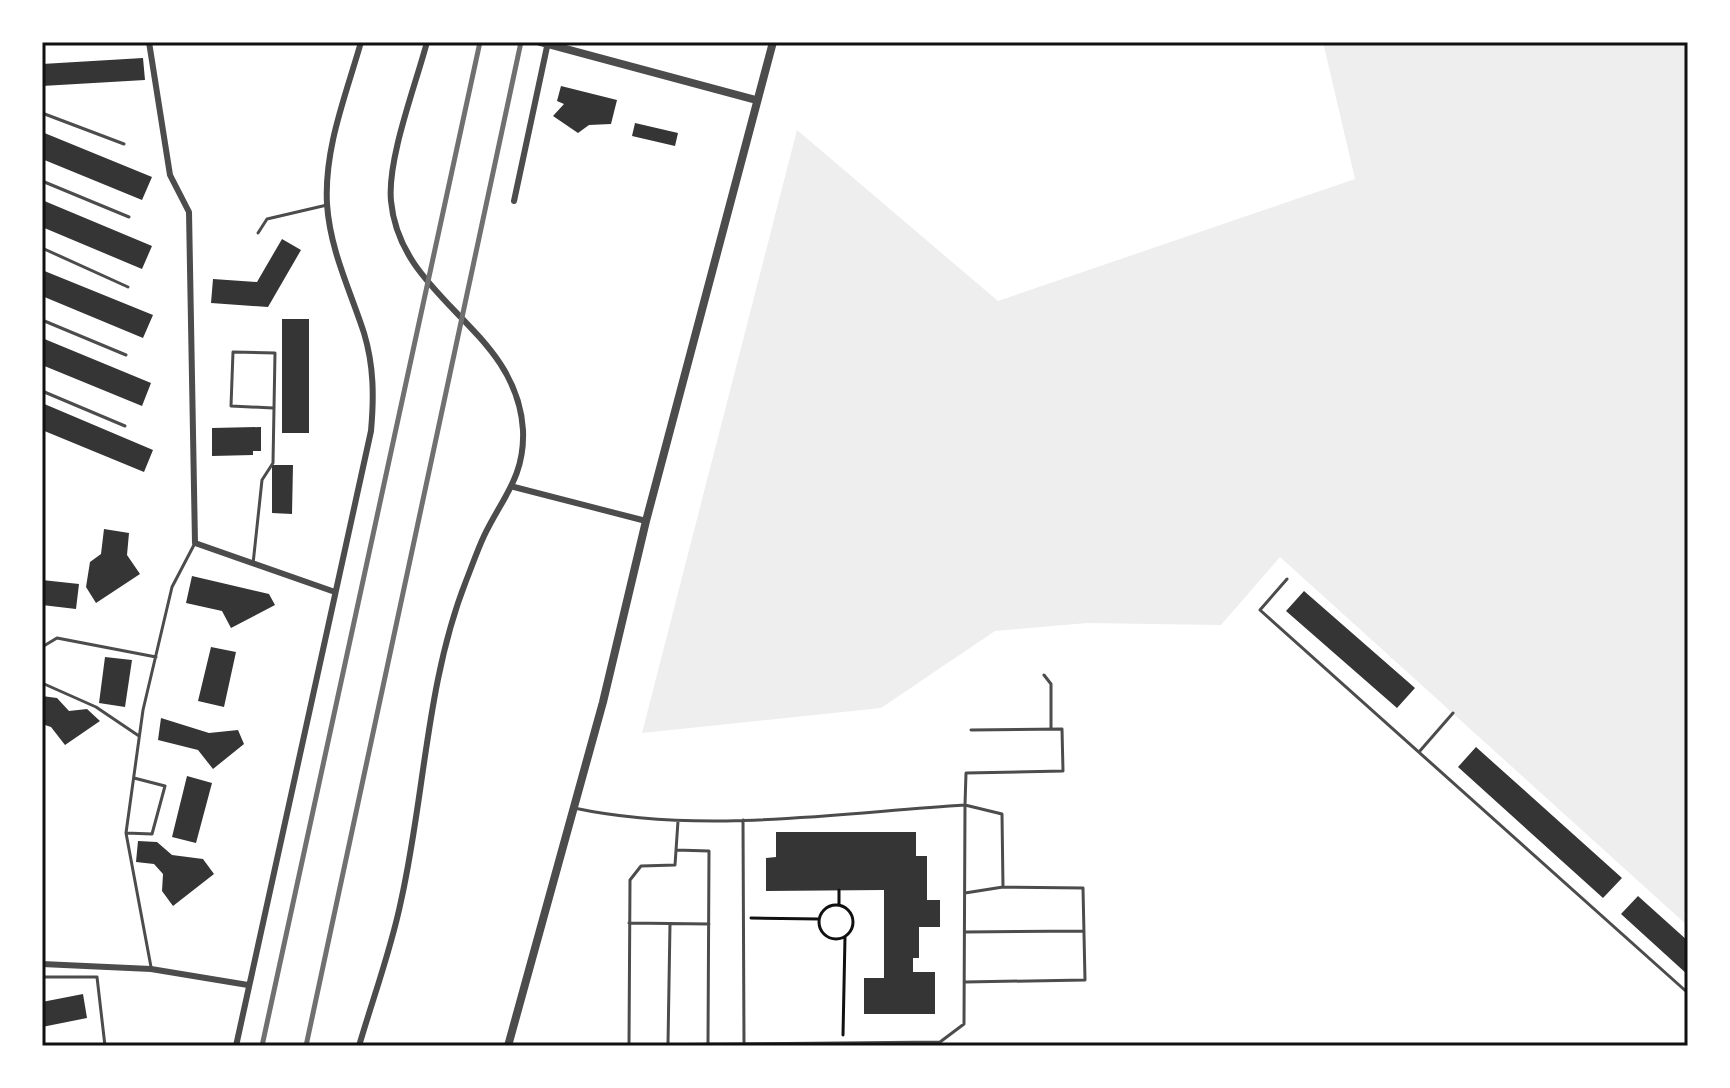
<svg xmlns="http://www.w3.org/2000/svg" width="1730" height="1088" font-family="Figtree,sans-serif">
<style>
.green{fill:#eee}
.building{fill:#353535}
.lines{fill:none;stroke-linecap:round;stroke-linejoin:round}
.path{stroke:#111;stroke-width:3}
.service{stroke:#4c4c4c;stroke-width:3}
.minor{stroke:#4c4c4c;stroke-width:6}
.tertiary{stroke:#4c4c4c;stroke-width:8}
.rail{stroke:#707070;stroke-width:5}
.neatline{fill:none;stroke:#111;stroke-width:3}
</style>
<rect width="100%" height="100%" fill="#fff"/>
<path class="green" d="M1323,42H1688V926L1280,557L1221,625L1087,623L995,631L881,708L642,733L797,130L998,301L1355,179Z"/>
<path class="building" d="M143,58L145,80L42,86V64Z
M561,86L617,100L611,124L589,125L578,133L553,116L564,104L557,101Z
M635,123L678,133L675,146L632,136Z
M42,132L152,177L142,200L42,159Z
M42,200L152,246L142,269L42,227Z
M282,239L301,250L268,307L211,303L213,279L257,282Z
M42,270L153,315L143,338L42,296Z
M282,319H309V433H282Z
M42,338L151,383L142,406L42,365Z
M42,403L153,450L144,472L42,430Z
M261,427V451H253V455L212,456V428Z
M272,465H293L292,514L272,513Z
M104,529L129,533L127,555L140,574L96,603L86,587L90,562L101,554Z
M192,576L269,594L275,605L231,628L222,611L186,603Z
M42,580L79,584L76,609L42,605Z
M1304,591L1415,688L1397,708L1286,611Z
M211,647L236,652L224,707L198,701Z
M105,657L132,660L125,707L99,703Z
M42,696L57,698L69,711L87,709L100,721L65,745L51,727L42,724Z
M161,718L209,733L238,730L244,744L213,769L198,750L158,740Z
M1476,747L1622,878L1603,898L1458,767Z
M187,776L212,783L196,843L172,837Z
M776,832H916V856H927V900H940V927H919V958H913V972H935V1014H864V978H884V890L766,891V858L776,857Z
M138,841L157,842L172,855L203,859L214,874L173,906L162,891L163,874L154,864L136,862Z
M1638,896L1688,941V975L1621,914Z
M83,994L87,1018L42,1027V1002Z"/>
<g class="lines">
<path class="path" d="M819 922a17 17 0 1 1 34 0a17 17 0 1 1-34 0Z
M839,905V890
M751,918L819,919
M843,1035L845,937"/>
<path class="service" d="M42,113L124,144
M42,181L129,217
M258,233L267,219L327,205
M42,248L128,287
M42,320L126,355
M42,391L125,426
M253,564L262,480L273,463L275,353L233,352L231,406L273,408
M1287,579L1260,610L1688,993
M42,647L57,638L156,657
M1044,675L1051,684V729
M42,683L96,707L139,736
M971,730L1062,729L1063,771L966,773L965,805L1002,814L1003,887
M1419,752L1453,713
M574,808C701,835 837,813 965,805L964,1024L940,1042L629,1045L630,880L641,866L675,865L678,821
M743,820L744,1044
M126,833L152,834L165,786L134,778
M676,850L709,851L708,1044
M965,893L1003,887L1083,888L1085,980L965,982
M629,923L709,924
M965,932L1084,931
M151,967L126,833L143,710L172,587L195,543
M42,977H97L105,1046
M668,1044L670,924"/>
<path class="minor" d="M149,42L170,175L189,212L195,543L335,592
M514,201L548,42
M514,487L646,521
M42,964L151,969L248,985
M236,1046L371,431C374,397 374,366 364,333C350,290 330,250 327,204C324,148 346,95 361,42
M359,1046C373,998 391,950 401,901C425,794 426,683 466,581C472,566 477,551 484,536C502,498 525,477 523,430C517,328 400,300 391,201C387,159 416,84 427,42"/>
<path class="tertiary" d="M540,42L756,100
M508,1046L603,702L646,521L773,42"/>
<path class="rail" d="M262,1046L480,42
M306,1046L521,42"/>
</g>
<rect width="1730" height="1088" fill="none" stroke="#ffffff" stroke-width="88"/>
<rect x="44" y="44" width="1642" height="1000" class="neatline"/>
</svg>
